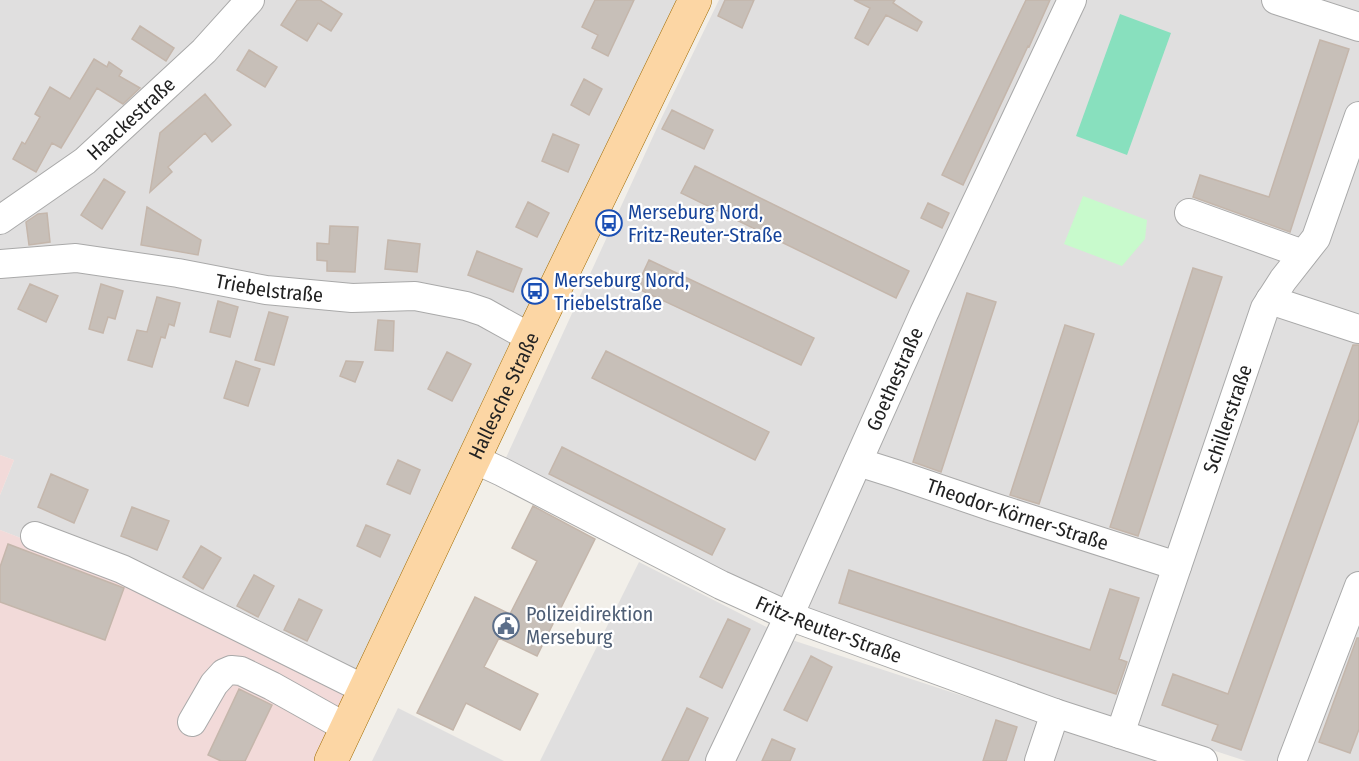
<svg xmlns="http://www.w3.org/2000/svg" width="1359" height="761" font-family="'Fira Sans Condensed',sans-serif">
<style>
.residential{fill:#e0dfdf}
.commercial{fill:#f2dad9}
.park{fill:#c8facc}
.pitch{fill:#88e0be}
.building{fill:#c7bfb8;stroke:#c4b6ab;stroke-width:1.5}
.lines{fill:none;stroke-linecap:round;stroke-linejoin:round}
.minor-casing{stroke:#a9a9a9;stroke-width:30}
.major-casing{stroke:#a06b00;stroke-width:34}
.minor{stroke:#fff;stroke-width:28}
.major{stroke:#fcd6a4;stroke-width:33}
.labels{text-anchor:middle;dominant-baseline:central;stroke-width:4.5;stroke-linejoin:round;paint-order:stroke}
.street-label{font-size:20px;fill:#222;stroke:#fff}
.transit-label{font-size:20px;fill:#164399;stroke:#fff;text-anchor:start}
.service-label{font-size:20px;fill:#4e5e75;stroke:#fff;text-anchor:start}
</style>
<rect width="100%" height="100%" fill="#f2efe9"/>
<path class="residential" d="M0,0H678L350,690L140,584L0,530V495L14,460L0,455Z
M719,0H1359V761H1246L806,618L504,462L661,119Z
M639,562L792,640L1162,761H540Z
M398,708L504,761H372Z"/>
<path class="commercial" d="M0,455L14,460L0,495Z
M0,530L140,584L350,690L316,761H0Z"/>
<path class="park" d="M1083,196L1147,220L1145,239L1122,266L1064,244Z"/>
<path class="pitch" d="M1120,14L1171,33L1127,155L1076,136Z"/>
<path class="building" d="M297,0H320L342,14L331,31L318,23L307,41L281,25Z
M595,0H634L608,56L592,48L598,35L582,27Z
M725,0H754L742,28L718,16Z
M854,0H895L893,3L922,22L917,31L886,15L868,45L855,38L870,8Z
M1026,0H1050L1029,47L1028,46L963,185L942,175Z
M140,26L174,48L166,61L132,39Z
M1320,40L1349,49L1290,232L1193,197L1200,175L1269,197Z
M249,50L277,67L265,87L237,70Z
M94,59L107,67L109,62L122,71L119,76L140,88L123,104L97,88L61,148L52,143L36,172L13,159L22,142L25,144L40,117L35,114L50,87L70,99Z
M584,79L602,89L589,115L571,105Z
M205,94L231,125L212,142L205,133L168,167L172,172L150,192L160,133Z
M672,110L713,130L704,149L662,129Z
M553,134L579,145L568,172L542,161Z
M695,166L909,271L896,298L681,193Z
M104,179L125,192L102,229L81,215Z
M528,202L549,213L537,237L516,227Z
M928,203L949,213L942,228L921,218Z
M147,207L201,240L198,255L141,245Z
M47,213L50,242L29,245L26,222L38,214Z
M330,226L358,227L355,272L327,271V261L317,260V243L329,244Z
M388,240L420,244L417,272L385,269Z
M477,251L522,269L513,292L468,275Z
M649,260L814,338L801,365L636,288Z
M1193,268L1222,277L1138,536L1110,527Z
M30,284L58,296L46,322L18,309Z
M101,284L123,291L115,319L108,317L103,333L89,329Z
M967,293L996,302L941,472L913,462Z
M157,297L180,303L174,326L169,324L165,338L161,337L152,367L128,360L137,330L147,332Z
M218,301L238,307L230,337L210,332Z
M269,312L288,317L274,365L255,360Z
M378,320L394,321L393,351L375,350Z
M1065,325L1094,334L1039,504L1010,495Z
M1353,345H1359V419L1241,750L1212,740L1218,725L1162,705L1173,674L1228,694Z
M606,351L769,432L755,460L592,378Z
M447,352L471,364L452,401L428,389Z
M236,361L260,369L248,406L224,398Z
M346,361L363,362L355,382L340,376Z
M562,447L725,529L712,555L549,474Z
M398,460L420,470L410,494L387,484Z
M51,474L88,490L74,523L38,507Z
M533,506L595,539L537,656L499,638L484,667L538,694L520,730L466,703L453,730L417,713L475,597L510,614L537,561L512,548Z
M132,507L169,521L157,550L121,536Z
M366,525L390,535L380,557L357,546Z
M8,544L124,588L105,640L0,602V567Z
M201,546L221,558L203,589L183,577Z
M849,570L1090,650L1110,589L1139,598L1119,659L1127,662L1116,694L839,603Z
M254,575L274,586L258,617L237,606Z
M299,599L322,610L307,641L284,630Z
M728,619L750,629L722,688L700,677Z
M1357,638H1359V729L1350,753L1319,742Z
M811,656L832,667L807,721L784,710Z
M239,689L272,705L245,761H221L208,755Z
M687,708L708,718L701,733L688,761H662Z
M996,720L1017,727L1006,761H983Z
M772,739L795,749L790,761H762Z"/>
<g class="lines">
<g class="minor-casing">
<g id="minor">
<path d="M1276,0L1359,27"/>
<path d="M1189,213L1303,254"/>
<path id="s1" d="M0,220L85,161L204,51L250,0"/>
<path id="s2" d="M0,264L76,258L178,273L266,290L352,298L415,296L466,306L484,312L531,338"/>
<path d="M1270,300L1358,329"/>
<path id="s3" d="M474,459L502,472L721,585L789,616L1055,713L1203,761"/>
<path id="s4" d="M858,462L896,474L993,507L1177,566"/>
<path d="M35,536L122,569L364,689"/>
<path d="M192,722L214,684L224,673L231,670L241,671L272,686L347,728"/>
<path id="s5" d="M1120,734L1265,308L1283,280L1316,238L1359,116"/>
<path id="s6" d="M720,761L789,616L924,313L1072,0"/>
<path d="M1039,761L1055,713"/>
<path d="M1292,761L1359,586"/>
</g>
</g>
<g class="major-casing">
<g id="major">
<path id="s7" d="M331,761L531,338L695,0"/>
</g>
</g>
<use href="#minor" class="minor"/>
<use href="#major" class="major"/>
</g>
<defs>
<g id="bus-ring" transform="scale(1.35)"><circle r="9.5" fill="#fff" stroke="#1a4fb4" stroke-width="1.5"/><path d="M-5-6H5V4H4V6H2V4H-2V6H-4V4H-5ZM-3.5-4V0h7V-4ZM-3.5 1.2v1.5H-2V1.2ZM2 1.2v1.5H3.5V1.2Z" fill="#1a4fb4"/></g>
<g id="civic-ring" transform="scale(1.35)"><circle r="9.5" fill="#fff" stroke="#5c6f8a" stroke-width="1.5"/><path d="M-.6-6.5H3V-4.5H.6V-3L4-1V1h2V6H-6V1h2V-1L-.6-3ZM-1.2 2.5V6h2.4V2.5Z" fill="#5c6f8a"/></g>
</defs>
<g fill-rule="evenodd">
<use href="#bus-ring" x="609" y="223"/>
<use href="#bus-ring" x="535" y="291"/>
<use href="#civic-ring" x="506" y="626"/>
</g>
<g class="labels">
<g class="street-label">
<text stroke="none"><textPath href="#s1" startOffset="166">Haackestraße</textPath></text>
<text stroke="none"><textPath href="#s2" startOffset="272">Triebelstraße</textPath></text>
<text stroke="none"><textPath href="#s6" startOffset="420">Goethestraße</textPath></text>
<text stroke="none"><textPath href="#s7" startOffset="404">Hallesche Straße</textPath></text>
<text stroke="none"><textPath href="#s5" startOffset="333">Schillerstraße</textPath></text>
<text stroke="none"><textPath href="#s4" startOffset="168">Theodor-Körner-Straße</textPath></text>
<text stroke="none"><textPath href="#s3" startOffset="394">Fritz-Reuter-Straße</textPath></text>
</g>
<g class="transit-label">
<text x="628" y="212">Merseburg Nord,<tspan x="628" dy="23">Fritz-Reuter-Straße</tspan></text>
<text x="554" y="280">Merseburg Nord,<tspan x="554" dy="23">Triebelstraße</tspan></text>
</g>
<g class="service-label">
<text x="526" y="614">Polizeidirektion<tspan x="526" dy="23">Merseburg</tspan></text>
</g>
</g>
</svg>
